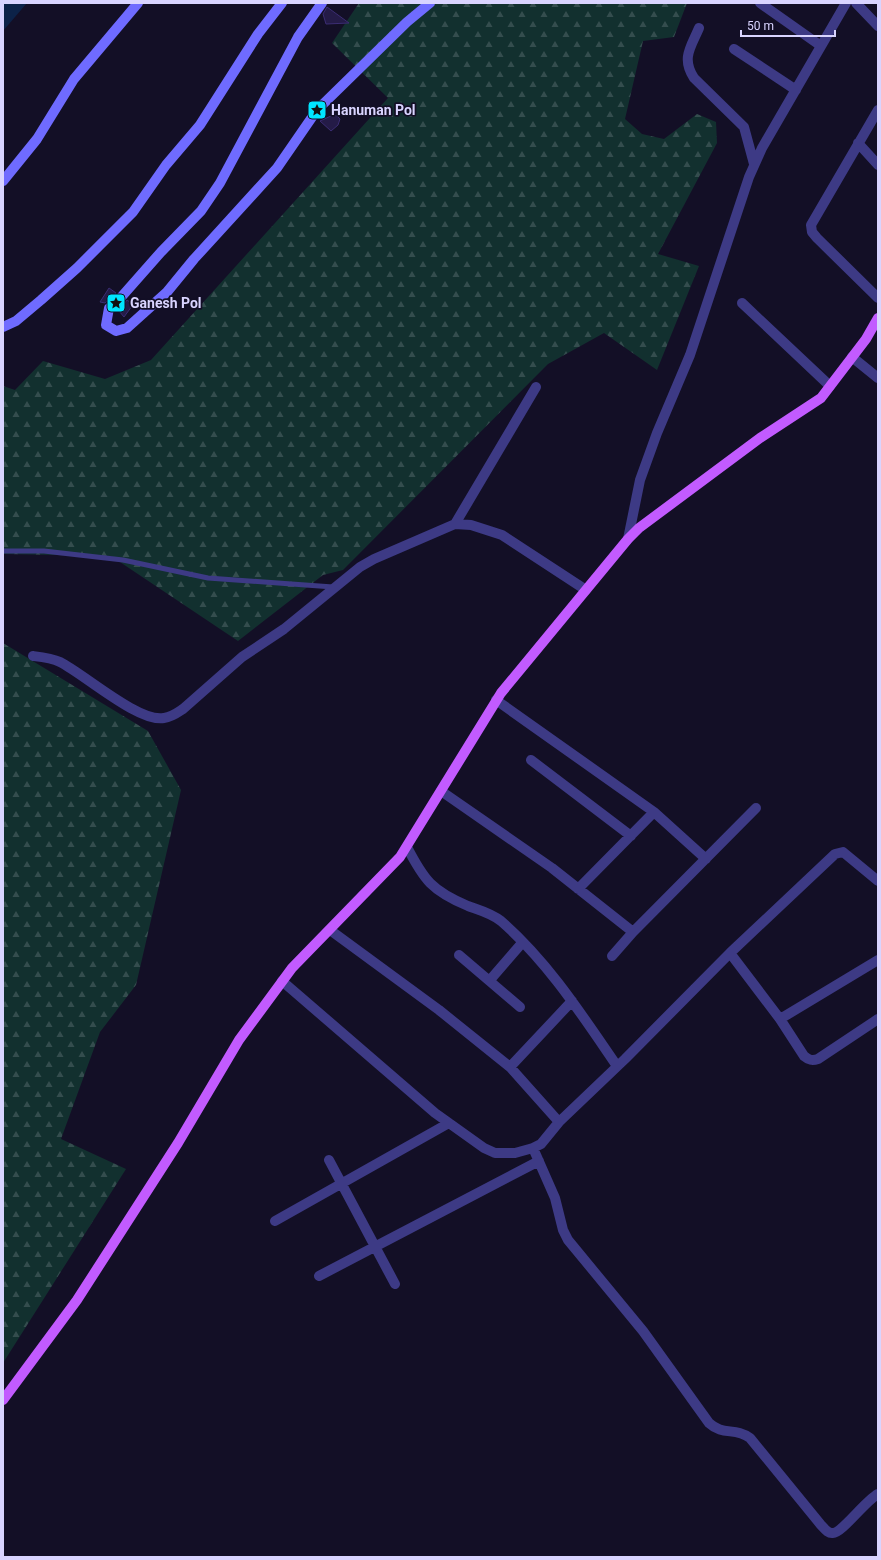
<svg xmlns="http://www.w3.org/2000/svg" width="881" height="1560" font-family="Roboto,sans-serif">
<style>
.forest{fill:url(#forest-firs)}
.water{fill:#0c2248}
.building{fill:#241b47;stroke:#3b2d73}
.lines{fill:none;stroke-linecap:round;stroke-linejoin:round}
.lane{stroke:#3d3a85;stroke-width:5}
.street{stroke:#3d3a85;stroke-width:10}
.secondary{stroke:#6f6bff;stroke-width:10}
.primary{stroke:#c25bff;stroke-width:10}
.labels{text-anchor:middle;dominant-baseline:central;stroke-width:3.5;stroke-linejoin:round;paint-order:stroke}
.poi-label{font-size:14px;font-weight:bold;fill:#d9d4ff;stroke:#130f26;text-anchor:start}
</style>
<defs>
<pattern id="forest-firs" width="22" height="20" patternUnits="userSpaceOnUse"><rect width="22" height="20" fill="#12302f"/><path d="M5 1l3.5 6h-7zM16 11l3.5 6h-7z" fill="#344d4e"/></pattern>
</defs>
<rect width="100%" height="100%" fill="#130f26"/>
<path class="forest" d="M359,3H687L674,37L643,41L625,119L642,134L664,139L697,114L716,122L717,143L658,254L699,266L657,370L604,333L548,364L343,570L323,575L238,641L111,556L3,554V386L15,390L43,361L105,379L151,360L388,98L332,43Z
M3,643L148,731L181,790L136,985L100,1032L61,1139L126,1169L3,1363Z"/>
<path class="water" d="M3,3H27L3,31Z"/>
<path class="building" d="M327,7L349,23L326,24L323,14Z
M333,115L337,116L340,119L338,125L331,131L320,121Z
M109,288L116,293L105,303L100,302Z
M127,300L137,307L132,306L124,317L119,311Z"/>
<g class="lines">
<path class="lane" d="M3,551H44L123,560L208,578L333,587"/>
<path class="street" d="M760,3L821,46
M856,3L878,26
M699,28C691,47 681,58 694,78L744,127L754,164
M734,49L796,90
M878,110L811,225L812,232L817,238L878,298
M858,143L878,165
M742,303L830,386
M852,357L878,378
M455,524L536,387
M628,539L640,480L657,433L690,355L749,177L762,148L846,3
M33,656C42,657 52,658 60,662C84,674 139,723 164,718C172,717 177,713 183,709L242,657L284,629L360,567L374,559L455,524L471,525L502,535L586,590
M496,700L654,812L706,859
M531,760L631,836
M441,791L552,868L633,932
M407,847C424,880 432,891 468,906C479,910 491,913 501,921C548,962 582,1015 617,1066
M578,889L654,812
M330,930L439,1010L510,1067L559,1122
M730,953L780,1019L804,1056C809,1060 812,1061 818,1059L878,1019
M459,955L520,1007
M612,956L633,932L756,808
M490,980L522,943
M282,981L435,1113L484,1148L495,1153H515L533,1148L541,1144L559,1122L625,1059L730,953L835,854L843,852L878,881
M780,1019L878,960
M510,1067L572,1001
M533,1148L555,1198L563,1230L568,1240L643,1331L709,1423C723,1436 735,1427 750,1438L821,1525C824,1528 828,1534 833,1533C842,1533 865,1501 878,1494
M329,1160L395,1284
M275,1221L449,1123
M319,1276L539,1161"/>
<path class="secondary" d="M322,3L298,37L220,183L201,211L161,252L116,303L109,308L106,325L116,331L127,328L167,292L194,259L277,168L317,110L407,22L430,3
M3,181L37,139L74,79L138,3
M3,327L16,321L41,300L77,268L133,212L166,165L200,125L258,34L282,3"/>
<path class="primary" d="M3,1400L77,1300L178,1143L239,1040L292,968L400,857L501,693L628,539L639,528L760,438L821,398L866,339L878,318"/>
</g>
<defs>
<g id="sight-square" transform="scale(1)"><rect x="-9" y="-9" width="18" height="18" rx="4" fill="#00e5ff" stroke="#130f26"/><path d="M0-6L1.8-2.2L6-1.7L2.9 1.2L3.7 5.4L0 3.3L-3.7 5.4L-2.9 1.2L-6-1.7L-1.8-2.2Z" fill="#111"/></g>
</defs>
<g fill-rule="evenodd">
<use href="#sight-square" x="317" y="110"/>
<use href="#sight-square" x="116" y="303"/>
</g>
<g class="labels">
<g class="poi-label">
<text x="331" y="110">Hanuman Pol</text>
<text x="130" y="303">Ganesh Pol</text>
</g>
</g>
<rect width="881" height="1560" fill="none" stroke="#d9d4ff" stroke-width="8"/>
<path d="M741 30v6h94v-6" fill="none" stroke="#d9d4ff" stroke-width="2"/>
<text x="747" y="30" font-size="12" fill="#d9d4ff" stroke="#130f26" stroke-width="3" paint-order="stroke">50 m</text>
</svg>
